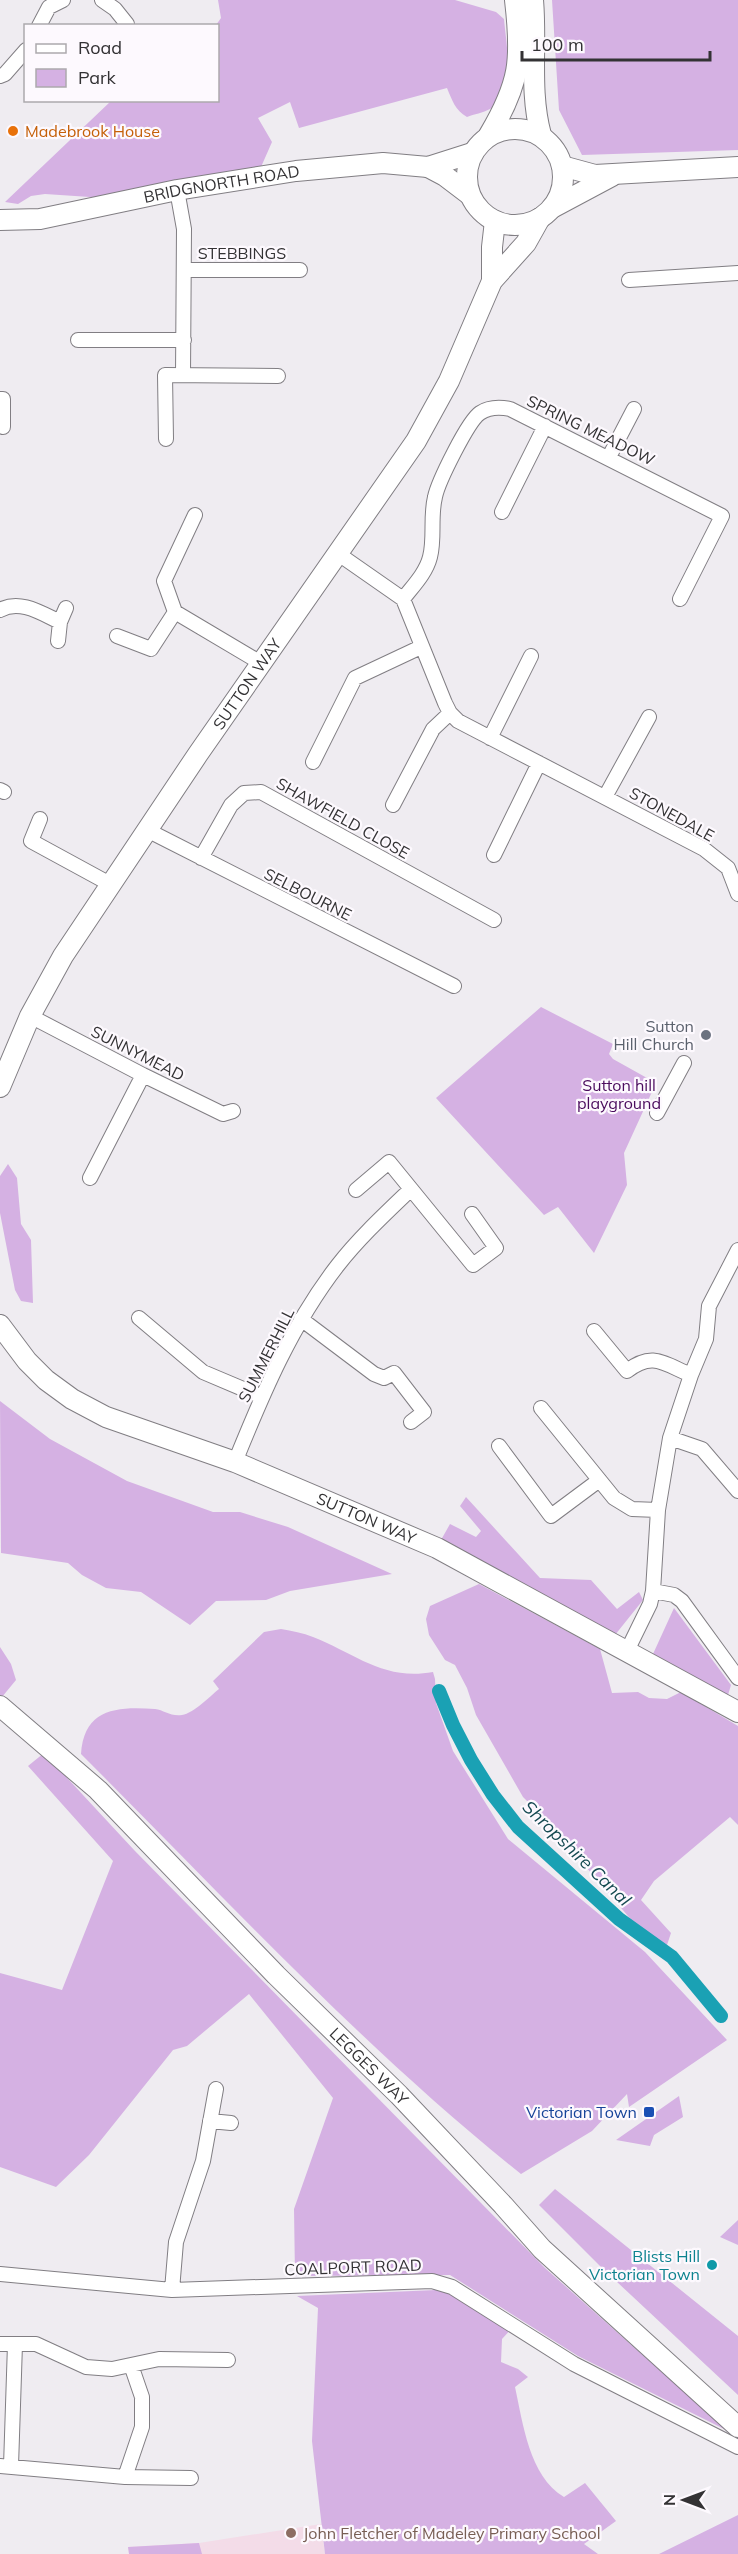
<svg xmlns="http://www.w3.org/2000/svg" width="738" height="2554" font-family="Mulish,sans-serif">
<style>
.education{fill:#f3dce8}
.green{fill:#d5b1e3}
.lines{fill:none;stroke-linecap:round;stroke-linejoin:round}
.canal{stroke:#1aa1b4;stroke-width:14}
.street-casing{stroke:#817e83;stroke-width:16}
.secondary-casing{stroke:#817e83;stroke-width:22}
.street{stroke:#fff;stroke-width:14}
.secondary{stroke:#fff;stroke-width:20}
.food-dot{fill:#e8710a;stroke:#fdf9fe;stroke-width:2}
.worship-dot{fill:#6b7280;stroke:#fdf9fe;stroke-width:2}
.transit-dot{fill:#1a4fb4;stroke:#fdf9fe;stroke-width:2}
.culture-dot{fill:#0f9aa8;stroke:#fdf9fe;stroke-width:2}
.education-dot{fill:#8d6e63;stroke:#fdf9fe;stroke-width:2}
.labels{text-anchor:middle;dominant-baseline:central;stroke-width:4.5;stroke-linejoin:round;paint-order:stroke}
.food-label{font-size:16px;fill:#c56008;stroke:#fdf9fe;text-anchor:start}
.street-label{font-size:16px;fill:#333234;stroke:#fdf9fe}
.worship-label{font-size:16px;fill:#5b616d;stroke:#fdf9fe;text-anchor:end}
.park-label{font-size:16px;fill:#4a0b5d;stroke:#fdf9fe}
.transit-label{font-size:16px;fill:#164399;stroke:#fdf9fe;text-anchor:end}
.culture-label{font-size:16px;fill:#0d838f;stroke:#fdf9fe;text-anchor:end}
.education-label{font-size:16px;fill:#785e54;stroke:#fdf9fe;text-anchor:start}
.water-label{font-size:18px;font-style:italic;fill:#164a52;stroke:#fdf9fe}
</style>
<rect width="100%" height="100%" fill="#efecf1"/>
<path class="education" d="M321,2524L325,2554H129L128,2547L199,2543Z"/>
<path class="green" d="M218,0H455L496,12L504,19C506,45 517,92 490,109C483,113 474,114 467,117C455,110 452,100 447,88L299,128L290,102L258,118L272,142L261,167L105,198L45,194L31,196L18,204L5,202L111,101L218,100L216,25L221,18Z
M552,0H738V150L582,155L559,110Z
M541,1007L613,1044L609,1054L613,1059L656,1083L624,1153L627,1185L594,1253L558,1207L544,1215L436,1098Z
M8,1164L17,1178L21,1224L31,1240L33,1303L21,1301L15,1290L0,1213V1176Z
M0,1401L50,1439L127,1481L213,1512H240L288,1527L392,1574L290,1591L266,1600L216,1601L190,1625L141,1592L106,1588L82,1575L68,1563L1,1553Z
M466,1497L540,1578L591,1580L617,1609L639,1592L643,1600L615,1635L441,1540L450,1524L476,1537L481,1531L460,1506Z
M479,1584L600,1649L612,1693L638,1692L649,1698L667,1699L681,1692L738,1726V1825L730,1817L654,1881L641,1900L671,1933L663,1957L545,1819L523,1797L476,1715L467,1688L455,1665L445,1660L429,1635L426,1619L430,1606Z
M674,1608L731,1685L728,1695L653,1654Z
M281,1629C292,1631 303,1633 313,1637C356,1654 384,1681 433,1672L435,1679L436,1703L453,1751L508,1839L645,1952L727,2040L629,2107L627,2094L592,2131L521,2174C363,2048 224,1897 81,1754C84,1709 116,1706 155,1709C164,1710 171,1717 182,1715C194,1713 209,1697 219,1689L213,1681L264,1632Z
M0,1647L11,1664L16,1680L2,1697L0,1695Z
M44,1753L135,1851L545,2268L728,2431L578,2356L450,2275L295,2276L294,2209L333,2098L249,1994L187,2046L173,2050L89,2155L56,2187L0,2167V1973L62,1990L113,1861L28,1766Z
M679,2096L683,2117L654,2135L650,2146L616,2140Z
M555,2189L738,2336V2395L601,2267L539,2205Z
M738,2220V2245L720,2237Z
M436,2290L450,2294L512,2328L502,2339L501,2362L518,2369L528,2377L515,2387C523,2423 529,2476 564,2497L585,2483L616,2521L584,2544L598,2554H325L312,2441L318,2308L297,2296Z
M738,2515V2554H659Z
M199,2543L202,2554H129L128,2547Z"/>
<g class="lines">
<path class="canal" d="M439,1691L453,1725L471,1760L493,1795L518,1827L619,1919L672,1957L721,2016"/>
<g class="street-casing">
<path id="street" d="M102,0L115,9L127,24
M39,26L49,7L63,0
M0,76L5,74L26,50
M177,190L184,229L183,375
M184,270H300
M629,280L738,273
M78,340H184
M0,399H3V427
M166,439L165,375L278,376
M609,457L634,409
M502,512L545,426
M195,515L164,581L175,612L261,663
M337,553L403,599L445,703L450,713L458,721L704,849L728,868L738,894
M403,599C413,586 426,573 430,557C435,538 430,517 435,497C438,482 468,421 480,413C489,407 500,407 510,409L722,516L680,599
M0,610C20,599 41,613 60,622
M117,636L151,649L175,612
M58,641L60,622L66,608
M490,738L531,656
M313,762L355,678L421,647
M0,790L4,792
M605,797L649,717
M393,805L433,729L450,713
M40,819L31,841L110,884
M147,830L454,986
M494,855L539,763
M201,858L231,805L244,793L261,792L494,920
M30,1016L143,1075L223,1114L233,1111
M657,1113L684,1063
M90,1178L143,1075
M356,1190L389,1162L473,1265L496,1248L472,1214
M139,1318L203,1372L262,1397
M301,1319L374,1374L384,1378L394,1373L424,1412L411,1422
M594,1331L627,1371C653,1351 664,1364 691,1375
M541,1408L614,1498L632,1509L658,1510
M670,1438L702,1449L738,1491
M499,1446L551,1516L598,1481
M235,1462C263,1393 292,1324 338,1265C359,1238 386,1213 411,1189
M653,1591L674,1595L682,1601L738,1678
M627,1651L650,1604L653,1591L658,1510L670,1438L691,1375L706,1339L709,1306L738,1250
M210,2121L231,2123
M0,2274L172,2290L432,2281L452,2287L574,2364L738,2447
M172,2290L176,2242L203,2161L216,2089
M0,2344H36L86,2367L112,2369L159,2359L228,2360
M0,2466L125,2477L142,2427V2397L131,2365
M11,2466L15,2344
M125,2477L191,2478"/>
</g>
<g class="secondary-casing">
<g id="secondary">
<path d="M533,0C537,45 529,91 541,135"/>
<circle cx="515" cy="177" r="48"/>
<path d="M489,135C520,83 522,60 515,0"/>
<path d="M562,166L595,175L738,167"/>
<path d="M428,167L445,176L470,195"/>
<path d="M552,208L612,176"/>
<path id="s1" d="M0,220L40,219L177,190L296,171L383,163L428,167L472,153"/>
<path d="M492,281V247L495,221"/>
<path id="s2" d="M0,1087L30,1016L63,956L198,754L416,441L449,381L492,281L526,243L540,218"/>
<path id="s3" d="M0,1325L27,1361L46,1380L72,1399L106,1417L235,1462L437,1548L738,1712"/>
<path id="s4" d="M0,1706L98,1790L276,1975L399,2095L503,2205L542,2249L738,2427"/>
</g>
</g>
<use href="#street" class="street"/>
<use href="#secondary" class="secondary"/>
</g>
<circle class="food-dot" cx="13" cy="131" r="6"/>
<circle class="worship-dot" cx="706" cy="1035" r="6"/>
<rect class="transit-dot" x="643" y="2106" width="12" height="12" rx="3"/>
<circle class="culture-dot" cx="712" cy="2265" r="6"/>
<circle class="education-dot" cx="291" cy="2533" r="6"/>
<g class="labels">
<g class="food-label">
<text x="25" y="131">Madebrook House</text>
</g>
<g class="street-label">
<text stroke="none"><textPath href="#s1" startOffset="225">BRIDGNORTH ROAD</textPath></text>
<text x="242" y="253">STEBBINGS</text>
<text transform="translate(591 430) rotate(26)">SPRING MEADOW</text>
<text stroke="none"><textPath href="#s2" startOffset="474">SUTTON WAY</textPath></text>
<text transform="translate(672 814) rotate(29)">STONEDALE</text>
<text transform="translate(343 818) rotate(29)">SHAWFIELD CLOSE</text>
<text transform="translate(308 894) rotate(27)">SELBOURNE</text>
<text transform="translate(138 1053) rotate(27)">SUNNYMEAD</text>
<text transform="translate(266 1355) rotate(-63)">SUMMERHILL</text>
<text stroke="none"><textPath href="#s3" startOffset="422">SUTTON WAY</textPath></text>
<text stroke="none"><textPath href="#s4" startOffset="516">LEGGES WAY</textPath></text>
<text transform="translate(353 2267) rotate(-2)">COALPORT ROAD</text>
</g>
<g class="worship-label">
<text x="694" y="1026">Sutton<tspan x="694" dy="18">Hill Church</tspan></text>
</g>
<g class="park-label">
<text x="619" y="1085">Sutton hill<tspan x="619" dy="18">playground</tspan></text>
</g>
<g class="transit-label">
<text x="637" y="2112">Victorian Town</text>
</g>
<g class="culture-label">
<text x="700" y="2256">Blists Hill<tspan x="700" dy="18">Victorian Town</tspan></text>
</g>
<g class="education-label">
<text x="303" y="2533">John Fletcher of Madeley Primary School</text>
</g>
<g class="water-label">
<text transform="translate(577 1853) rotate(44)">Shropshire Canal</text>
</g>
</g>
<rect x="24" y="24" width="195" height="78" fill="#fdf9fe" stroke="#aca9ad" stroke-width="1.5"/>
<rect x="36" y="44" width="30" height="9" fill="#ffffff" stroke="#aca9ad" stroke-width="1.5"/>
<text x="78" y="54" font-size="18" fill="#333234">Road</text>
<rect x="36" y="69" width="30" height="18" fill="#d5b1e3" stroke="#aca9ad" stroke-width="1.5"/>
<text x="78" y="84" font-size="18" fill="#333234">Park</text>
<g transform="translate(684 2500) rotate(270)" stroke="#fdf9fe" stroke-width="4.5" paint-order="stroke">
<path d="M0-4.5L10 22L0 15L-10 22Z" fill="#333234"/>
<text y="-9" font-size="16" font-weight="bold" text-anchor="middle" fill="#333234">N</text>
</g>
<path d="M522 51v9h188v-9" fill="none" stroke="#333234" stroke-width="3"/>
<text x="531" y="51" font-size="18" fill="#333234" stroke="#fdf9fe" stroke-width="4.5" paint-order="stroke">100 m</text>
</svg>
